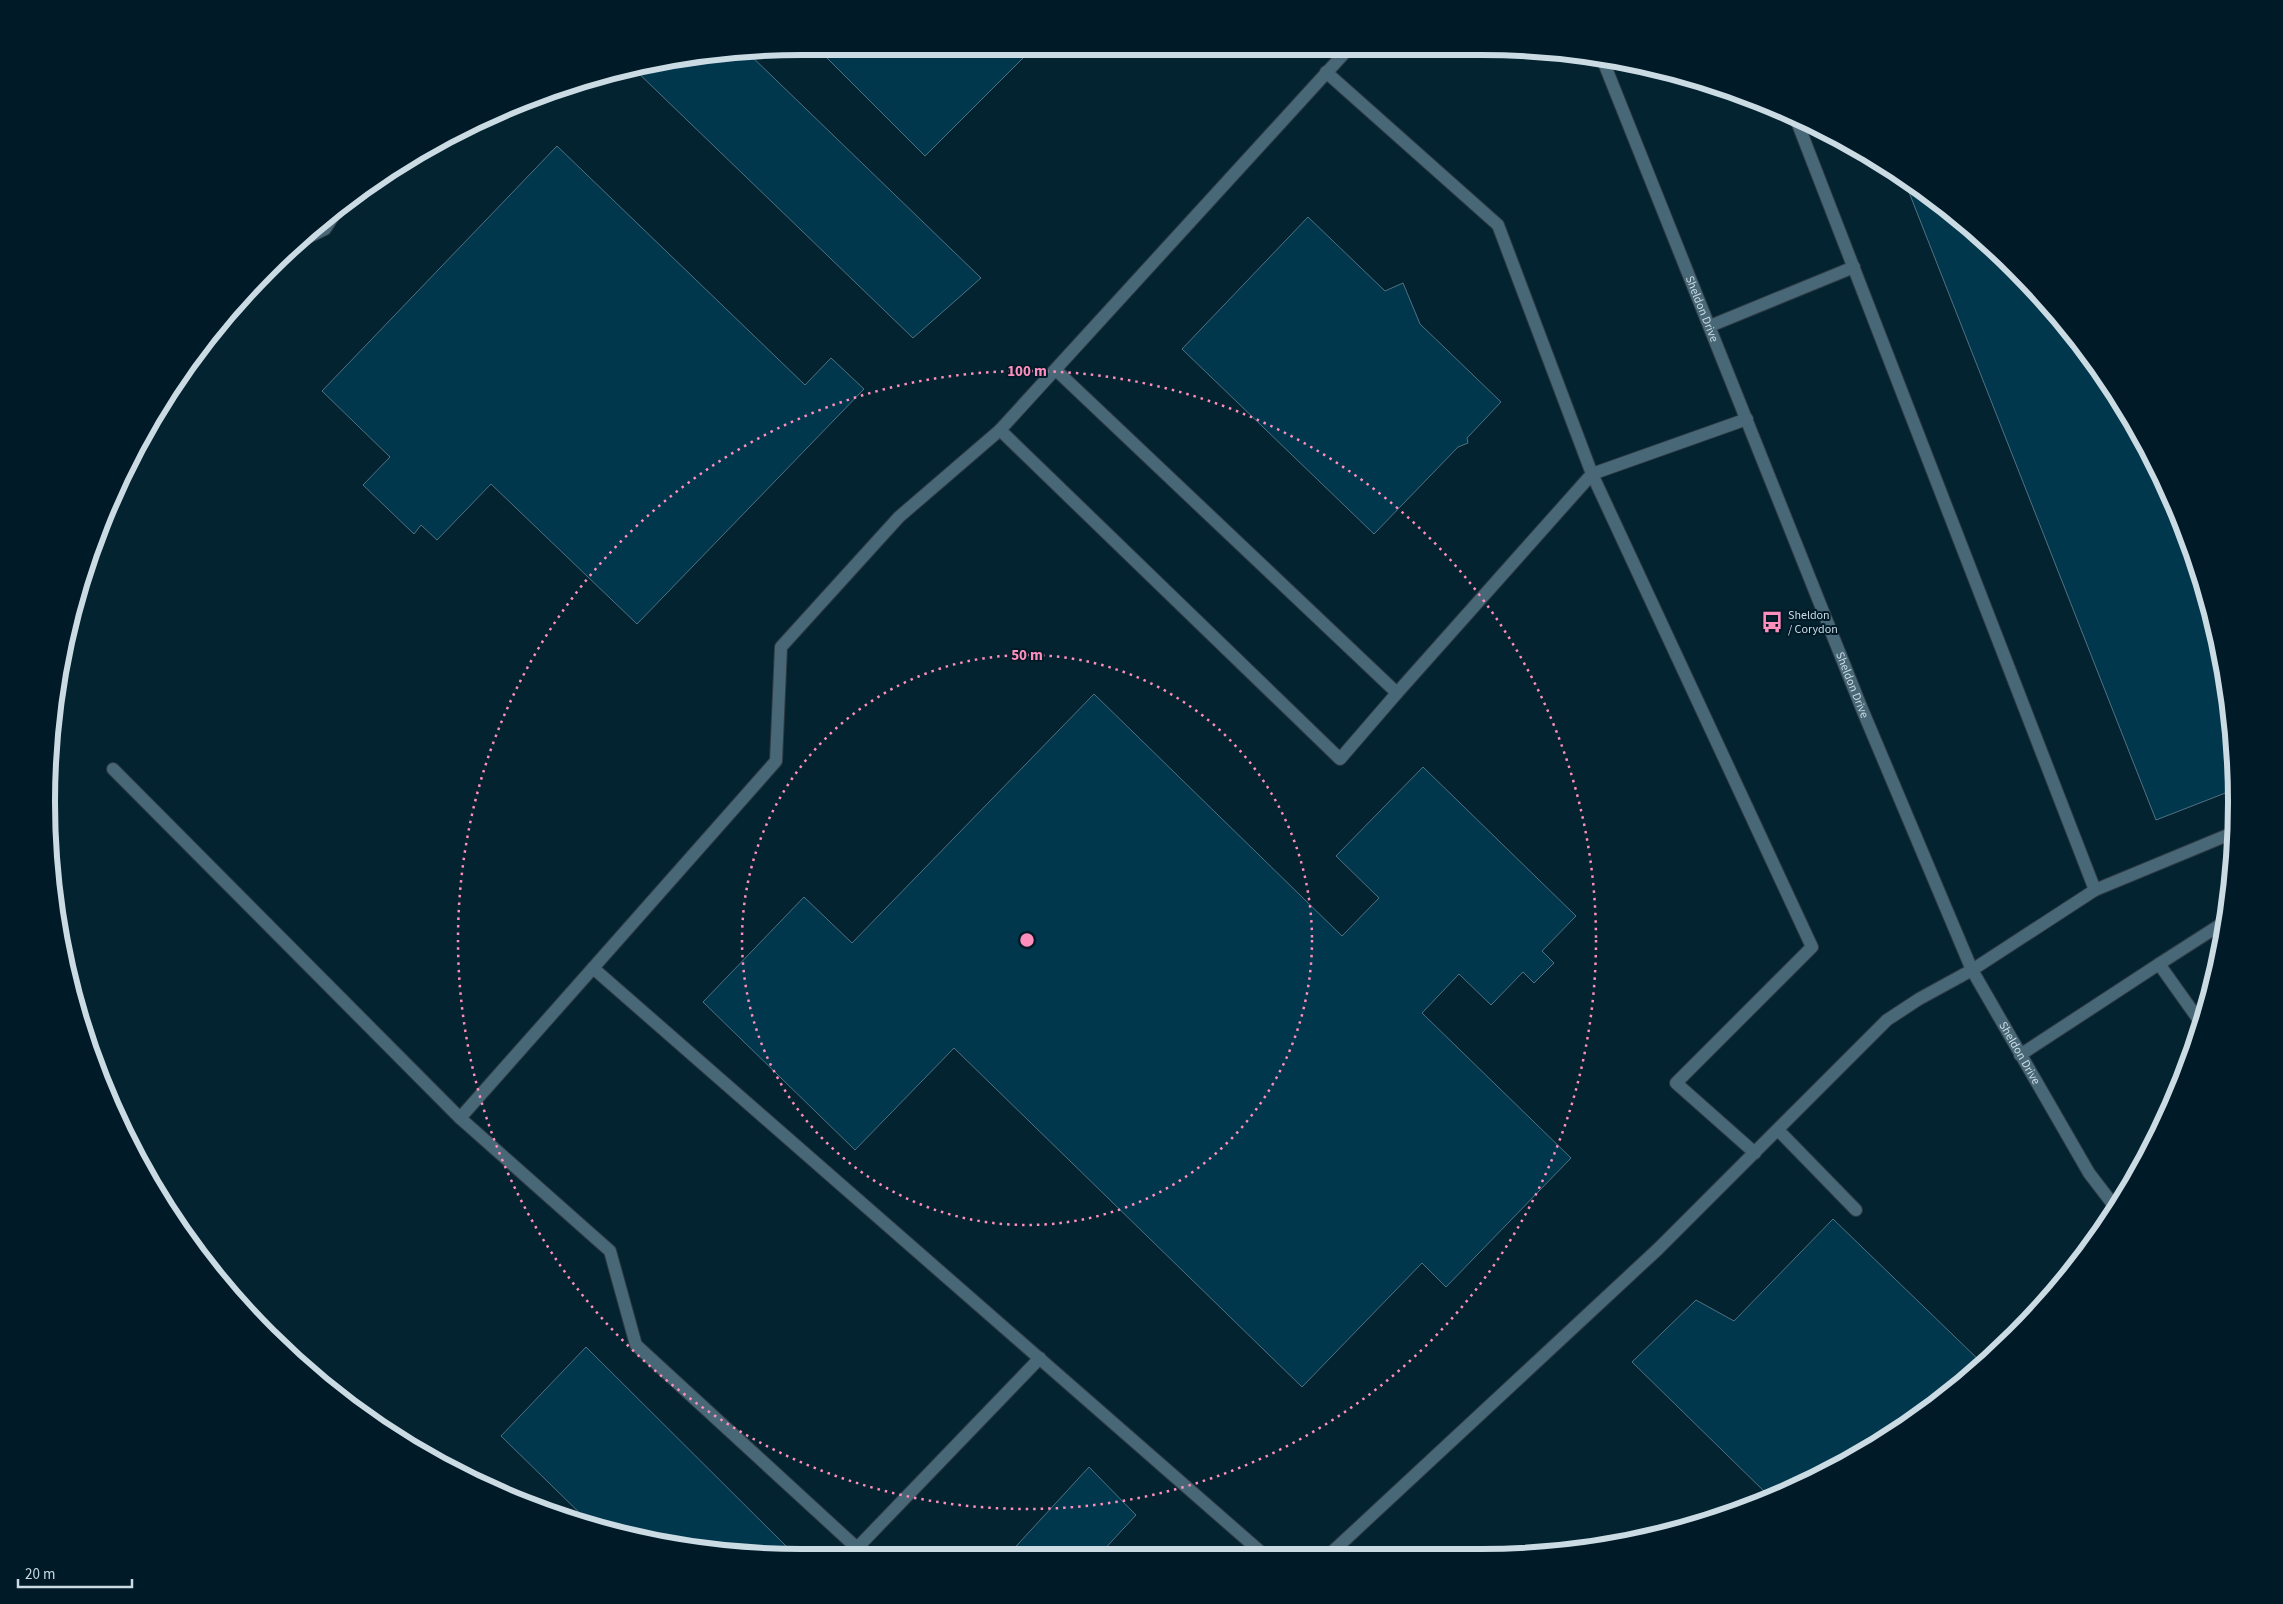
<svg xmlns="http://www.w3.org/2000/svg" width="2283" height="1604" font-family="'Source Sans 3',sans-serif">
<rect width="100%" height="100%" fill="#042331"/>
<g fill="#00374d" stroke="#527181">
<polygon points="1031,50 925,156 821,52"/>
<polygon points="747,52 981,278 913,338 632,67 703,53"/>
<polygon points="557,146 805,385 831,358 864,389 637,624 491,484 437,540 421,525 414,534 363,485 390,457 322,391"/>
<polygon points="1903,177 1941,203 2049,303 2135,424 2197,559 2230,703 2233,790 2156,820"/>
<polygon points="1308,217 1385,291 1403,283 1420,324 1501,402 1467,438 1468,443 1458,447 1374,534 1182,349"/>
<polygon points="1094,694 1342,936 1379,898 1336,856 1423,767 1576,916 1542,951 1554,963 1534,983 1523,972 1491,1005 1459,974 1422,1013 1571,1158 1446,1287 1422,1263 1302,1387 954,1048 855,1150 703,1002 804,897 852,943"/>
<polygon points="2217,964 2214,978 2208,970"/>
<polygon points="1833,1219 1984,1365 1901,1431 1815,1480 1770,1497 1632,1362 1696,1300 1734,1321"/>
<polygon points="586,1347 796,1556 753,1556 607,1532 594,1527 501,1436"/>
<polygon points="1089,1467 1136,1515 1100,1554 1008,1555"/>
</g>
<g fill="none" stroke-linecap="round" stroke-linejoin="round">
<g stroke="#2d3a43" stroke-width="14">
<g id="minor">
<path id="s1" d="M1602 58 1862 709 1972 970 2089 1173 2115 1207"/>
<polyline points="1326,72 1498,225 1592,474 1812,947 1676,1083 1755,1153"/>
<polyline points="292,245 325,229 340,206"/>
<polyline points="1710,326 1854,267"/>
<polyline points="1000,430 1340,759 1397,693 1056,370"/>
<polyline points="1397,693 1592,474 1747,419"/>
<polyline points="113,769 460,1118 593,968 1262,1553"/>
<polyline points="2095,890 2235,832"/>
<polyline points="2159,964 2223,923"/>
<polyline points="593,968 776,761 781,647 899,517 1000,430 1350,47"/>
<polyline points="2020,1055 2159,964 2201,1023"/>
<polyline points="460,1118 610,1251 636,1345 857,1548"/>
<polyline points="1778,1130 1856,1210"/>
<polyline points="1331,1553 1658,1249 1887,1020 1919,999 1972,970 2095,890 1796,119"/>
<polyline points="856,1556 857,1548 1040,1358"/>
</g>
</g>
<use href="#minor" stroke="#486777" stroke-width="12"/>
</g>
<g fill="none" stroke="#fe8ebc" stroke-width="2.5" stroke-dasharray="2.5 5">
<circle cx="1027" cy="940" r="285"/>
<circle cx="1027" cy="940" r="569"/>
</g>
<defs>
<g id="bus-bare" transform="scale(1.725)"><path d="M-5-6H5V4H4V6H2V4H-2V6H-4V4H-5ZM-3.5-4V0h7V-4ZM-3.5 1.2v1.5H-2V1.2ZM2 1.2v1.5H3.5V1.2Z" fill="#fe8ebc" stroke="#001a27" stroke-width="2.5" paint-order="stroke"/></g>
</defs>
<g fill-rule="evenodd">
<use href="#bus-bare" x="1772" y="622"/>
</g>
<g text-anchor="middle" stroke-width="4" stroke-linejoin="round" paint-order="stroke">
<g font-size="12" fill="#cbdbe4" stroke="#001a27">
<text dy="4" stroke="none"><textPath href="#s1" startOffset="270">Sheldon Drive</textPath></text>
<text dy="4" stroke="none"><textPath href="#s1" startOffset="675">Sheldon Drive</textPath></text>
<text dy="4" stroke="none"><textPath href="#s1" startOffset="1080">Sheldon Drive</textPath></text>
</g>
<g font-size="12" fill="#cbdbe4" stroke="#001a27" text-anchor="start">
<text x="1788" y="619">Sheldon<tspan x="1788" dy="14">/ Corydon</tspan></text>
</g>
</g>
<path d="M0 0H2283V1604H0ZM802 55H1481A747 747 0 0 1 2228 802V802A747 747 0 0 1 1481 1549H802A747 747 0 0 1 55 802V802A747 747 0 0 1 802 55Z" fill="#001a27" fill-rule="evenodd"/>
<path fill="none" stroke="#cbdbe4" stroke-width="6" d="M802 55H1481A747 747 0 0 1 2228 802V802A747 747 0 0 1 1481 1549H802A747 747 0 0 1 55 802V802A747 747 0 0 1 802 55Z"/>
<circle cx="1027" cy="940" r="8" fill="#fe8ebc" stroke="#001a27" stroke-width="2.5"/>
<g font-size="15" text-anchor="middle" font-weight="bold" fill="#fe8ebc" stroke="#001a27" stroke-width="4" stroke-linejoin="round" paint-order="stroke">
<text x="1027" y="376">100 m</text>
<text x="1027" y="660">50 m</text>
</g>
<path d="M18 1579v8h114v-8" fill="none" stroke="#cbdbe4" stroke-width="2.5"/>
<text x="25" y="1579" font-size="15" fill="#cbdbe4" stroke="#001a27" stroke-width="4" paint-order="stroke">20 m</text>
</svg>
